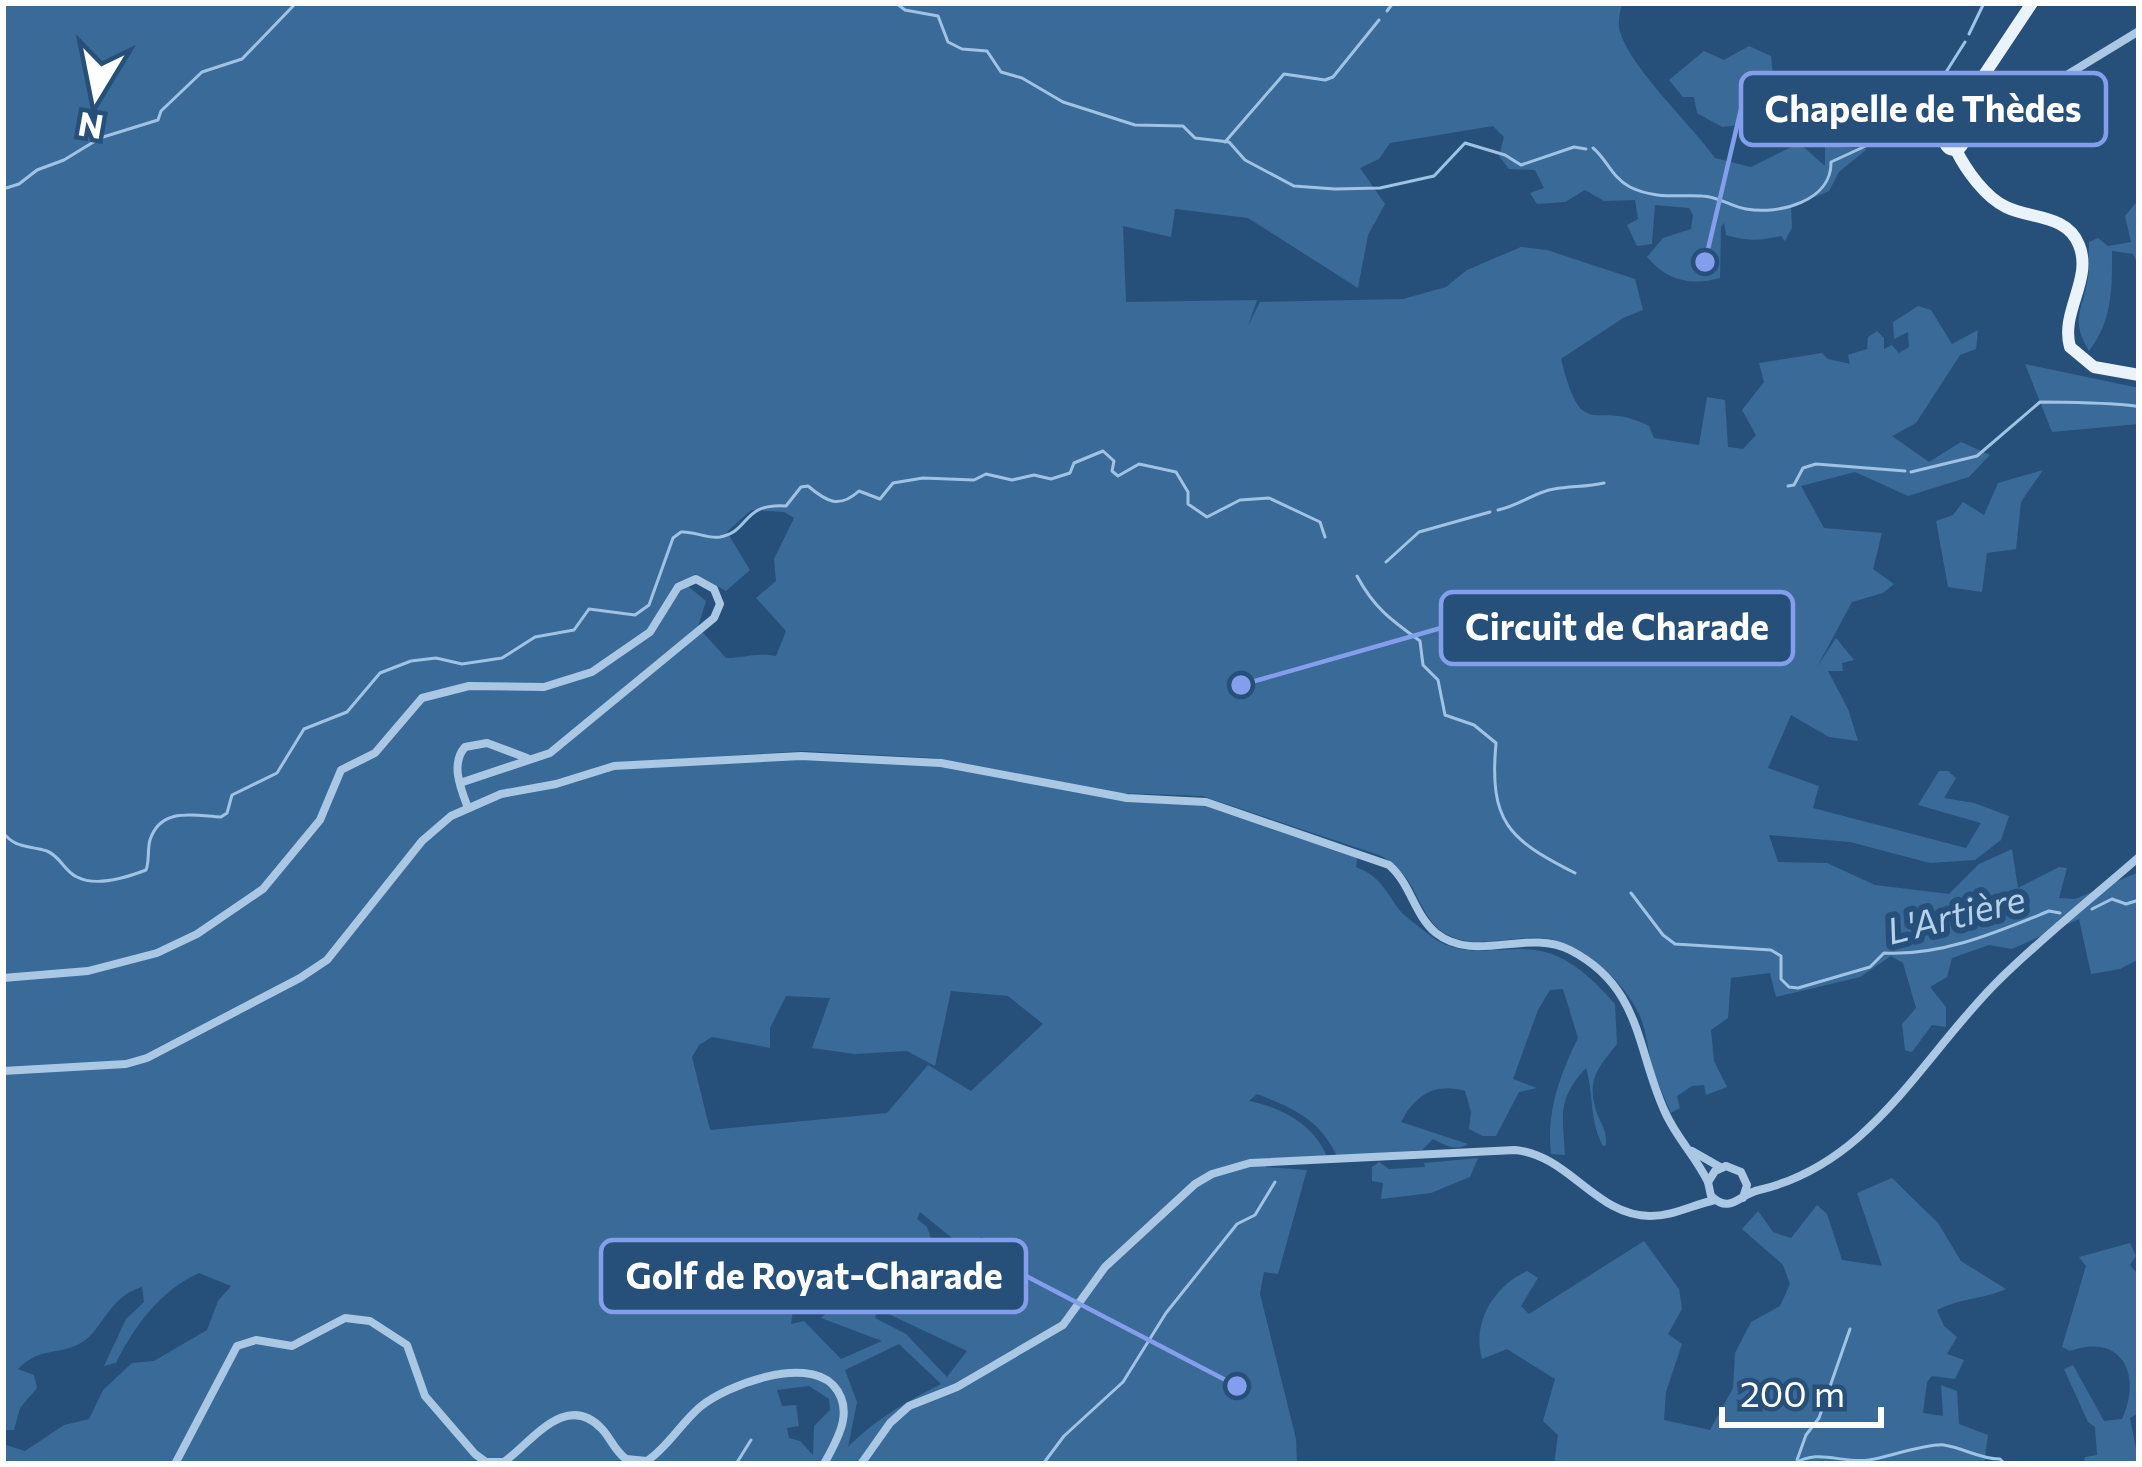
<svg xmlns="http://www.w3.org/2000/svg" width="2142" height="1467" font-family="Commissioner,sans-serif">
<rect width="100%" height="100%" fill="#26507a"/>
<g fill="#3a6a98" fill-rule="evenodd">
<path d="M3 3H1622C1620 13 1617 22 1620 32 1632 70 1690 123 1715 158L1751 167 1799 143 1825 166V146L1867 149 1839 172 1829 191 1791 207 1792 228 1785 241 1781 236C1759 241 1746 241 1726 235L1724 223 1721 227 1720 278C1691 286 1667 281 1647 257L1663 238 1691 229 1693 215 1689 208 1655 205 1652 244 1637 246 1627 225 1638 219 1635 200 1604 201 1585 190 1565 202 1537 204 1530 193 1544 188 1535 170 1509 169 1499 156 1504 137 1493 126 1390 143 1379 159 1360 168 1385 204 1368 235 1358 288 1248 218 1175 209 1171 237 1123 226 1126 302 1257 300 1248 326 1260 302 1403 299 1446 287 1467 270 1521 247 1547 250 1635 279 1643 310 1623 318 1561 359C1583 447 1594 397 1649 426L1654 438 1699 445 1707 397 1725 400 1728 447 1743 449 1756 435 1742 410 1764 382 1759 363 1822 353 1828 359 1850 364 1848 355 1867 349 1868 337 1877 331 1884 338V349L1892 345 1899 353 1909 347 1908 332 1894 339 1893 322 1918 306 1931 310 1952 344 1978 330 1976 349 1960 355 1916 423 1892 436 1929 462 1961 442 1990 455 1969 477 1908 496 1855 472 1801 486 1824 528 1882 533 1873 569 1894 584 1883 593 1852 602 1817 667 1836 638 1854 660 1842 663 1843 671H1828L1848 709 1858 741 1829 737 1791 715 1768 768 1819 786 1813 808 1966 848 1981 823 1918 805 1939 771H1948L1956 778 1944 798 1974 803 2009 816 2001 840 1975 860 1930 863 1850 842 1769 835 1778 862 1827 863 1875 885 1949 894 1979 864 2012 849 2018 888 2059 867 2067 868 2059 898 2075 899 2139 872V959L2120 969 2091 974 2079 919 2012 949 1989 945 1952 958 1947 977 1930 987 1946 1007V1027L1932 1025 1912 1052 1905 1050 1902 1024 1916 1008 1903 963 1891 956 1860 977 1776 997 1770 973 1731 978 1728 1018 1711 1030 1714 1061 1727 1087 1706 1095 1704 1085 1692 1086 1677 1096 1680 1108 1671 1113C1665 1099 1658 1084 1653 1070 1648 1052 1647 1033 1640 1016 1624 981 1580 940 1541 938 1511 936 1477 949 1450 936 1415 920 1422 876 1379 855L1202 796 1120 793 935 758 803 751 661 760 801 756 941 763 1127 798 1192 799 1358 852 1356 867C1382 877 1386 893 1401 912 1405 916 1433 938 1438 941 1466 956 1492 949 1521 949 1563 949 1589 975 1615 1004L1617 1044C1601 1064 1587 1078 1595 1107 1599 1122 1607 1128 1606 1145L1603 1146C1589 1120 1594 1095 1586 1068 1556 1100 1563 1117 1565 1155L1551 1154C1546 1113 1560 1074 1578 1038L1563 989 1550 990 1538 1010 1513 1079 1537 1088 1519 1092 1496 1136H1483L1469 1129 1471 1112 1465 1091C1435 1082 1415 1095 1401 1122L1468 1144C1455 1152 1445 1145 1433 1139L1422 1150 1337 1156C1319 1119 1295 1109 1257 1094L1249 1101C1281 1107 1315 1125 1327 1157L1265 1161 1266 1167 1307 1170 1278 1274 1264 1272 1260 1294 1296 1439 1297 1464H3V1444L25 1451 64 1425 89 1419 103 1390 132 1363 154 1361 207 1330 218 1301 231 1286 199 1273C161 1290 134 1326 116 1363L104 1366 126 1319 144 1302 142 1287C107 1297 103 1332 79 1344 55 1356 41 1346 18 1369L34 1375 37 1388 20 1408 14 1430H3ZM751 510 784 512 794 518 774 559 776 581 756 598 786 631 776 656C753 652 746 658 726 658L698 627 706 601 689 587 695 574 726 591 750 570 727 532ZM951 991 1008 996 1043 1024 971 1091 928 1065 887 1113 710 1130 692 1057 699 1045 712 1037 770 1048V1028L786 996 830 998 812 1048 855 1054 907 1051 935 1066ZM920 1212 967 1250 981 1237 1002 1247 996 1262H968L962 1267 934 1247 927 1227 917 1219ZM813 1295 830 1309 821 1318 882 1341 841 1359 804 1321 791 1324 794 1303ZM878 1309 967 1351 947 1377 906 1334 875 1318ZM899 1344 941 1384C906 1402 877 1418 848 1447L857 1402 845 1370ZM809 1386 829 1399 830 1410 814 1426 813 1455 800 1441 789 1438 787 1428 799 1426 796 1405 782 1406 777 1390Z"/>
<polygon points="1749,46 1771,56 1778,125 1771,132 1754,123 1722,127 1697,113 1694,97 1683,97 1669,80 1704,51 1724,60"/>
<path d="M2139 199V266L2133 254 2112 251C2112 288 2113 319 2089 351 2071 320 2081 314 2087 283 2090 270 2088 255 2089 242L2098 238 2108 246 2131 242 2125 216Z"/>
<polygon points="2025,364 2139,388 2139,424 2052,432"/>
<polygon points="2043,470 2021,502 2016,549 1987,553 1982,592 1948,587 1936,521 1953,515 1963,502 1984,515 1998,483"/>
<polygon points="1478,1158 1470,1177 1431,1193 1381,1199 1383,1183 1372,1181 1372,1167 1379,1162 1389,1169 1425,1167 1424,1163"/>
<path d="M1892 1178 1938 1223 1961 1261 2006 1289C1981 1300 1964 1297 1937 1310L1944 1326 1957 1337 1947 1354 1964 1360 1955 1379 1932 1376 1927 1382 1923 1413 1943 1416 1941 1385 1957 1391 1959 1424 1988 1435 1984 1464H1554L1558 1435 1543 1421 1555 1379 1507 1349 1482 1359C1472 1322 1493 1287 1527 1271L1538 1278 1521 1306 1529 1314 1644 1241 1679 1289 1682 1309 1668 1334 1682 1344 1666 1392 1664 1420 1710 1430 1733 1388 1735 1353 1751 1322 1780 1306 1790 1284 1783 1265 1742 1229 1758 1211 1773 1232 1791 1238 1817 1205 1827 1214 1842 1260 1882 1266 1857 1193Z"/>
<path d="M2130 1243 2136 1256 2130 1265 2139 1276V1413L2130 1418 2139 1464H2083L2085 1457 2097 1455 2095 1427 2088 1422 2064 1369 2073 1365 2104 1421 2122 1419C2142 1376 2123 1332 2070 1351L2062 1347 2086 1266 2079 1257Z"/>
</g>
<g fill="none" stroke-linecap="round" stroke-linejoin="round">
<g stroke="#9fc3e4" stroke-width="3">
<polyline points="896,3 905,10 938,16 948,42 962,49 987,51 1001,72 1022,78 1063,102 1135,125 1183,126 1195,138 1229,142 1245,160 1294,186 1335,189 1380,188 1434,176 1465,143 1505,155 1521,165 1574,147 1586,149"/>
<polyline points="1387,11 1393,3"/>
<polyline points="1969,34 1984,3"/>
<polyline points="1225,142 1284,74 1325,80 1333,77 1379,20"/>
<path d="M1593 148C1606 158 1612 178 1630 187 1654 199 1677 195 1702 196 1718 196 1731 207 1746 209 1779 215 1832 201 1831 162L1894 133 1919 115 1965 42"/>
<polyline points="3,189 19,184 37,170 64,160 100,138 158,120 161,111 202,72 242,59 296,3"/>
<path d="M1911 472 1977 456 2040 402C2056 402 2128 403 2139 407"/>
<polyline points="1788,486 1794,485 1803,468 1816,464 1905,471"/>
<path d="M1498 510C1518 506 1537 491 1554 489 1571 486 1587 487 1604 483"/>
<polyline points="1386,562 1419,532 1490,512"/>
<path d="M1357 576C1374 608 1391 620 1420 641L1423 665 1438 680 1445 715 1474 725 1496 743C1489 822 1508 839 1575 873"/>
<path d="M3 832C15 849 28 845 47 851 61 857 64 871 77 877 96 887 128 877 146 870 150 859 147 850 150 840 161 806 196 816 221 817L227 813 232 795 277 773 304 729 347 712 380 673 411 661 436 658 462 664 502 658 535 637 574 630 589 609 635 615 649 605 673 538 681 532C695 531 706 539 720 537 751 531 741 503 786 506L801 487 808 486C827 502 839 509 859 491L880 499 893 483 923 478 974 480 986 474 1012 480 1034 475 1051 479 1070 473 1074 463 1103 451 1114 461 1112 471 1118 476 1139 464 1176 472 1188 492V504L1207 517 1240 500 1269 498 1320 522 1325 537"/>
<path d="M1631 893 1663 935 1675 944 1771 950 1781 956V979L1789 987 1798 988 1870 967 1884 953C1942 956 1997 932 2049 911L2060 913"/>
<polyline points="2092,909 2112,899 2126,904 2139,900"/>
<polyline points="1797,1460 1806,1435 1819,1418 1850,1329"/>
<polyline points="736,1464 751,1440"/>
<polyline points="1043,1464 1064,1436 1123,1382 1166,1313 1237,1224 1255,1215 1275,1182"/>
<path d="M1794 1464C1818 1448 1842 1464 1869 1460 1888 1457 1928 1443 1944 1445 1964 1448 1979 1459 2000 1459L2005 1464"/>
</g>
<g stroke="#aac7e4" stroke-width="8">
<polyline points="1962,139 2139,31"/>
<path d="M468 808C461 789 450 764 465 747L487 743 527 758"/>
<polyline points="3,978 88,971 157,953 197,934 263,889 320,820 341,770 375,753 422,698 469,686 544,687 592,672 650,632 678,587 696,579 714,589 720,604 714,618 550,753 460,783"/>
<path d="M3 1071 126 1064 147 1058 300 978 327 960 422 841 451 816 501 794 556 784 614 766 801 756 941 763 1127 798 1206 802 1389 865C1411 884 1414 915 1436 933 1475 964 1527 928 1570 950 1642 987 1636 1049 1665 1112 1676 1137 1696 1157 1708 1182"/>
<polyline points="1692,1151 1720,1167"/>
<path d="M1743 1198 1747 1185 1741 1172 1726 1166 1715 1171 1708 1182 1711 1196C1731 1215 1739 1194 1759 1190 1870 1164 1919 1061 1995 984 2040 939 2091 899 2139 857"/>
<path d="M175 1464 237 1346 256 1340 292 1346 345 1318 370 1321 407 1345 425 1396 475 1454 486 1462H504C531 1443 566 1390 602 1429 611 1439 615 1451 626 1459L647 1461C668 1447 681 1423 700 1407 727 1385 804 1356 833 1385 856 1410 837 1440 824 1464"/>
<path d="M861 1464 890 1423 909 1406 957 1387 1063 1325 1105 1267 1195 1184 1212 1174 1250 1163 1515 1150C1569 1155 1596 1216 1650 1216 1673 1216 1692 1205 1715 1200"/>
</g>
<g stroke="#eaf2fc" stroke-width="12">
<circle cx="1954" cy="141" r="9"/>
<polyline points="1953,132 1954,120 2032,3"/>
<path d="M1956 150C1966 170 1985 197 2006 207 2030 219 2067 214 2079 245 2093 279 2060 312 2070 347L2094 367 2139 375"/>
</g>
</g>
<g text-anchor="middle" stroke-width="12" stroke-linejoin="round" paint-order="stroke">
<g font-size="36" font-style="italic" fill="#b5d1ec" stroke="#26507a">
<text transform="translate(1956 915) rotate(-14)" y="13">L'Artière</text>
</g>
</g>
<path fill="none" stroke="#839eea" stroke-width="4.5" d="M1705 262L1741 109M1241 685L1441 628M1237 1386L1026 1276"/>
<g fill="#839eea" stroke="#26507a" stroke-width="4.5">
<circle cx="1705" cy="262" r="12"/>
<circle cx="1241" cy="685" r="12"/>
<circle cx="1237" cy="1386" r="12"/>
</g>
<g fill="#26507a" stroke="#839eea" stroke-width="4.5">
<rect x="1741" y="73" width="365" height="72" rx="12"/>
<rect x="1441" y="592" width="352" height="72" rx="12"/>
<rect x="601" y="1240" width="425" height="72" rx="12"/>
</g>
<g font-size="36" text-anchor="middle" font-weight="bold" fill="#fff">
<text x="1923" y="122">Chapelle de Thèdes</text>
<text x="1617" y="640">Circuit de Charade</text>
<text x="814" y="1289">Golf de Royat-Charade</text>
</g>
<rect width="2142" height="1467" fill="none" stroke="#ffffff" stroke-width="12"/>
<g transform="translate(96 96) rotate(190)" stroke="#26507a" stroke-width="9" paint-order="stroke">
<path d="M0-9L21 45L0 30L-21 45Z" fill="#ffffff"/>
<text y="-18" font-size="33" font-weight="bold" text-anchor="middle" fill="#ffffff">N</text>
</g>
<path d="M1722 1407v18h159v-18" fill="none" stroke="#ffffff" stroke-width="6"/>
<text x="1740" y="1407" font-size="36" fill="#ffffff" stroke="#26507a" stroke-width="9" paint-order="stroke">200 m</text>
</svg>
